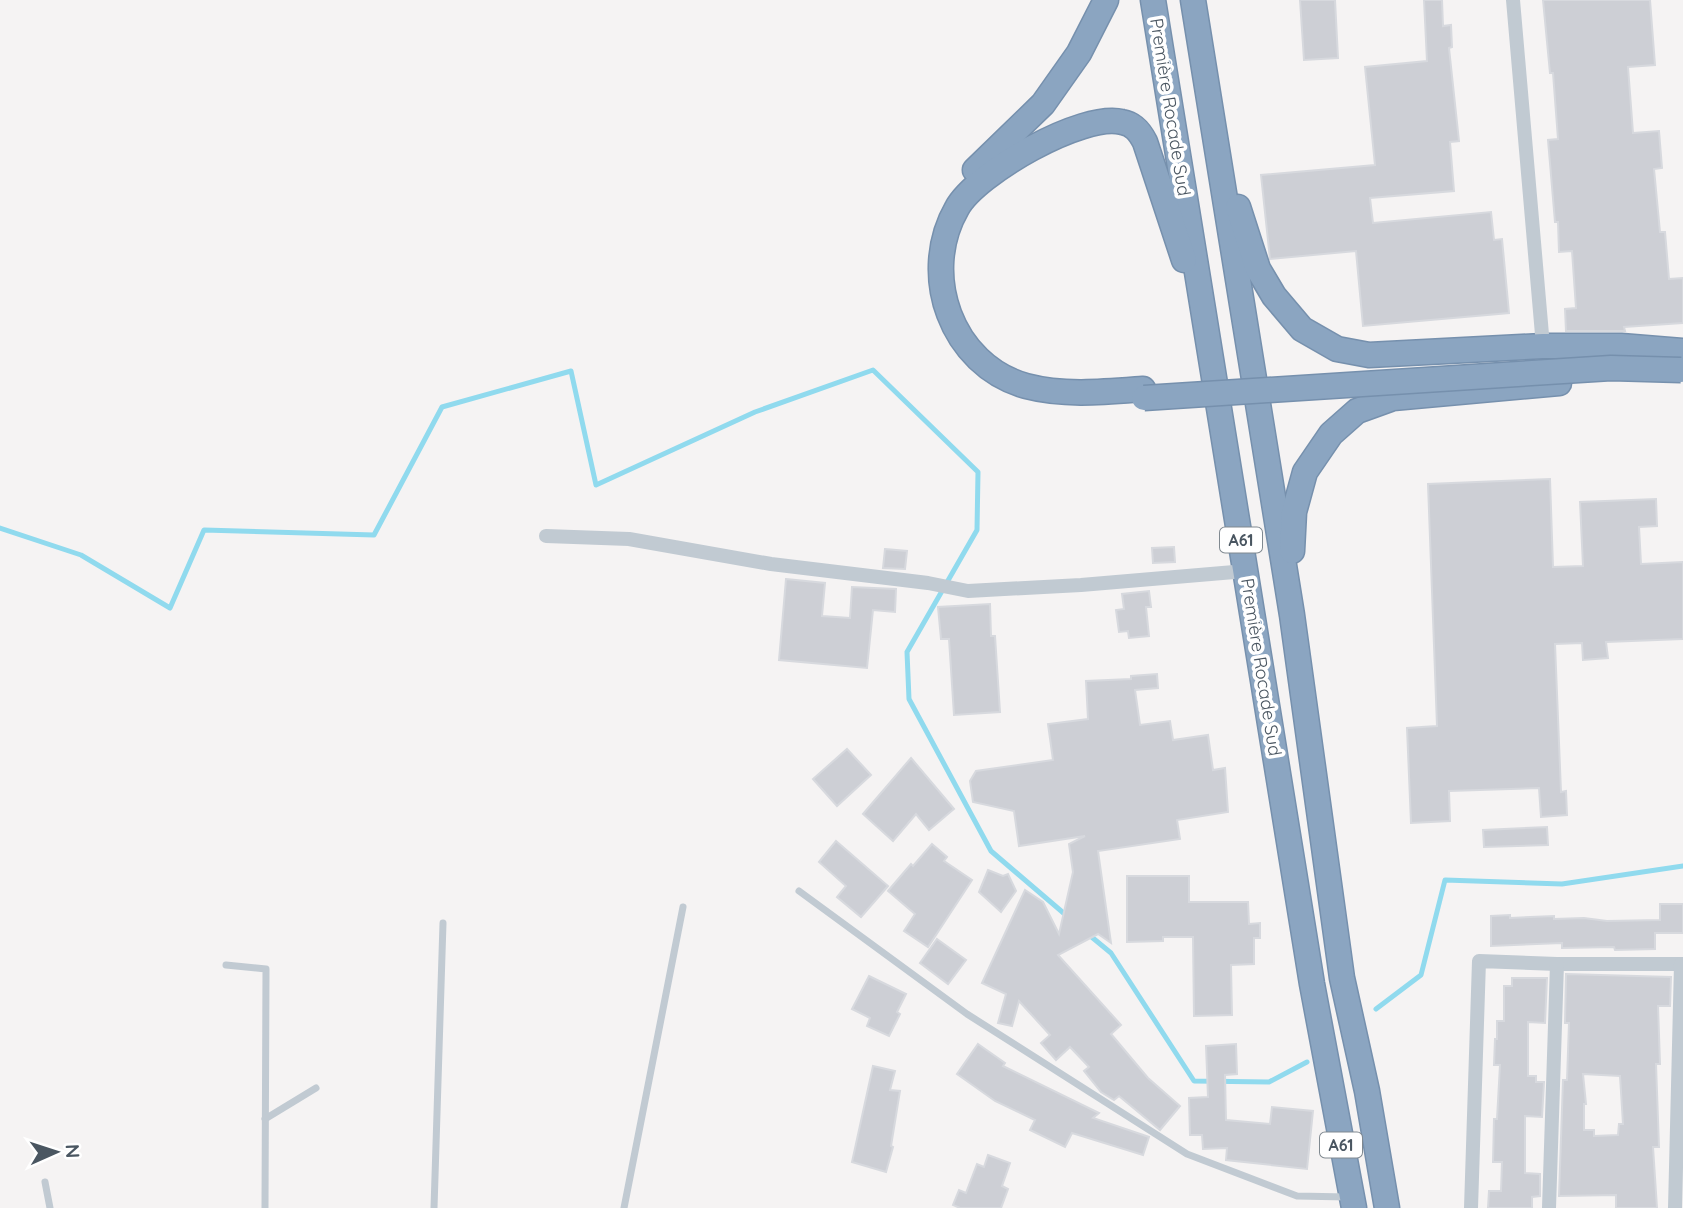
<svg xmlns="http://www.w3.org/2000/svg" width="1683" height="1208" font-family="Quicksand,sans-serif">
<rect width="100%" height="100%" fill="#f5f3f3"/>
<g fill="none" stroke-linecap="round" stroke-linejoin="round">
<g stroke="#90daee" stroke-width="5">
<polyline points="0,528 81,555 170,608 204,530 374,535 442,407 571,371 596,485 755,412 873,370 978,472 977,530 907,652 909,699 991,851 1067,916"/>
<polyline points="1088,934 1111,953 1194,1081 1269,1082 1307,1062"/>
<polyline points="1376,1009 1421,975 1445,880 1562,884 1683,866"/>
</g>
</g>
<g fill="#cdcfd5" stroke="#d7d9de" stroke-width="2" fill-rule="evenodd">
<polygon points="1300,0 1335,0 1338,58 1304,60"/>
<polygon points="1424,0 1442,0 1443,26 1451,25 1452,47 1449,48 1459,141 1450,142 1454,191 1370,198 1373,223 1491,212 1494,240 1502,239 1509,313 1363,326 1356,251 1270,259 1261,175 1375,165 1365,67 1427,61"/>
<polygon points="1543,0 1650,0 1655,65 1628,67 1633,133 1659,131 1662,168 1654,169 1660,232 1665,232 1669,279 1683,278 1683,323 1624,327 1625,331 1566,331 1565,309 1576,308 1572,251 1559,252 1558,222 1555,222 1548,140 1558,139 1553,73 1550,73"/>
<polygon points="1550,479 1553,567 1583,566 1580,502 1656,499 1657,526 1639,527 1641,564 1683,562 1683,639 1606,642 1608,658 1583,660 1582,643 1555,644 1561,792 1566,791 1567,815 1541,817 1539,788 1449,791 1450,821 1411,823 1407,728 1437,726 1428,484"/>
<polygon points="1174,547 1175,562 1153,563 1152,548"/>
<polygon points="885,549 907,551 905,569 883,568"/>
<polygon points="786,579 825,583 822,616 850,618 852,587 896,589 895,612 873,610 867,668 779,660"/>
<polygon points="1149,591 1151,607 1146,607 1149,636 1129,638 1128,631 1119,632 1116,610 1124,609 1122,594"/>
<polygon points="990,604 991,636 995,636 1000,712 954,715 949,639 941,639 938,607"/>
<polygon points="1157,674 1158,688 1135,690 1140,725 1170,721 1173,740 1208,735 1213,770 1225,768 1228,812 1177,820 1180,839 1098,851 1111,943 1098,934 1058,955 1121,1025 1111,1034 1148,1078 1180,1106 1160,1130 1119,1096 1114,1100 1101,1092 1084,1071 1089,1067 1070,1047 1056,1060 1041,1043 1050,1035 1019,1001 1012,1026 998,1023 1006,994 982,983 1025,890 1043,902 1059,934 1073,872 1069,844 1085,836 1019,846 1014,811 973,802 970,781 976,771 1053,760 1048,724 1088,719 1086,681 1131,679 1131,676"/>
<polygon points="847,749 871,775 837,806 813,779"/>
<polygon points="911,758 954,809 929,830 916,814 893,841 863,814"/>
<polygon points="1547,827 1548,845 1484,847 1483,830"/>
<polygon points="836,841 888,886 861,917 837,897 846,886 819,862"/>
<polygon points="932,844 947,857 944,861 972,880 928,947 904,931 915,914 888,891 911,864 913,866"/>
<polygon points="988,870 1003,876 1008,874 1016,891 1001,912 979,892"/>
<polygon points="1127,876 1189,876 1189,902 1248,902 1249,924 1260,923 1260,938 1254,938 1254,964 1231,965 1232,1015 1194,1016 1193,937 1163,937 1163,941 1127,942"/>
<polygon points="1660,904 1683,904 1683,933 1655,933 1655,949 1615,950 1614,947 1562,948 1562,943 1491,946 1491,916 1510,915 1510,918 1554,916 1554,919 1584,918 1607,921 1660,920"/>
<polygon points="937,939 966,960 948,984 920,963"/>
<path d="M1566 974 1671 977 1670 1006H1658L1660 1064H1656L1659 1147H1653L1657 1208H1616V1195L1559 1196 1563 1080H1567L1569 1023H1565ZM1583 1074 1620 1076 1623 1124H1619L1618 1135 1594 1136V1130H1584V1104H1586Z"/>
<polygon points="869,976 906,994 897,1012 900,1014 889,1036 867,1026 870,1018 852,1009"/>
<polygon points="1512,978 1547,978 1545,1023 1528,1022 1528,1076 1536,1076 1536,1082 1544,1082 1542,1117 1525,1116 1525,1173 1540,1174 1540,1196 1532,1197 1532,1208 1488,1208 1489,1191 1501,1191 1502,1162 1493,1162 1494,1119 1497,1119 1500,1065 1494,1065 1495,1039 1497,1039 1497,1021 1504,1021 1504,986 1512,986"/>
<polygon points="978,1044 1005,1063 1003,1066 1099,1113 1093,1118 1149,1137 1143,1155 1072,1133 1065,1147 1030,1130 1035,1120 995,1101 957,1074"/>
<polygon points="1236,1044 1237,1074 1225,1075 1226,1120 1270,1124 1272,1107 1313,1111 1307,1169 1226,1160 1227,1148 1203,1149 1202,1135 1190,1135 1189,1098 1208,1097 1206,1046"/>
<polygon points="873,1066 895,1071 890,1090 900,1091 891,1146 893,1147 886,1172 852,1162"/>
<polygon points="988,1155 1010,1163 1002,1186 1008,1189 1001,1208 960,1208 953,1205 959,1190 966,1193 977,1164 984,1167"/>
</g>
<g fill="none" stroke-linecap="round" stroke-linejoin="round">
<g stroke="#7690ad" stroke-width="27">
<g id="highway">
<polyline points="1153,0 1312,984 1354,1208"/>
<polyline points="1193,0 1292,615 1342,978 1367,1091 1387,1208"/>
<polyline points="975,170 1043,104 1079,53 1106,0"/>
<polyline points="1238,207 1258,269 1274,296 1302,329 1337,349 1369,355 1543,346 1621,346 1683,351"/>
<path d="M1143 389C1104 392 1064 396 1026 386 951 365 919 274 957 208 976 173 1083 112 1122 122 1134 124 1140 132 1145 142L1184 260"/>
<polyline points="1292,551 1294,512 1305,472 1331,434 1357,411 1393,398 1559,383"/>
</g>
</g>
<g stroke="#c1cad2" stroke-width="7">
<polyline points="799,891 967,1014 1187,1154 1297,1196 1347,1197"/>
<polyline points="226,965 266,969 265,1208"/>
<polyline points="265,1119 316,1088"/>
<polyline points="45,1182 50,1208"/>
<polyline points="434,1208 443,923"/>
<polyline points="624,1208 683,907"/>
</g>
<g stroke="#c1cad2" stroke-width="14">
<polyline points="1513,0 1543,346"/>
<polyline points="546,536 629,539 771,564 928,583 968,591 1081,585 1246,571"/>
<polyline points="1471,1208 1479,961 1557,964 1683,964"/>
<polyline points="1549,1208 1557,964"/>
<polyline points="1675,1208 1681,964"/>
</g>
<use href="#highway" stroke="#8ba5c1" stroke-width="24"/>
<g stroke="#7690ad" stroke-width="27" stroke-linecap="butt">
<polyline id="highway-bridge" points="1144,398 1611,368 1681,370"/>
</g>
<use href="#highway-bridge" stroke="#8ba5c1" stroke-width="24"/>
</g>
<g text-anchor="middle" stroke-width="7" stroke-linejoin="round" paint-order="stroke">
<g fill="#fff" stroke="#808990" stroke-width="2">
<rect x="1220" y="527.5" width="42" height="25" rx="5"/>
<rect x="1320" y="1132.5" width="42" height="25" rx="5"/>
</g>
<g font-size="16" font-weight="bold" fill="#4a5661">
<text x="1241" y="546">A61</text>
<text x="1341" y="1151">A61</text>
</g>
<g font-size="18" fill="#4a5661" stroke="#fff">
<text transform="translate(1170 107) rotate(81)" y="6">Première Rocade Sud</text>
<text transform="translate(1261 667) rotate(81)" y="6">Première Rocade Sud</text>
</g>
</g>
<g transform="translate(56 1152) rotate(87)" stroke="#ffffff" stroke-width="5" paint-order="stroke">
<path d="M0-5L12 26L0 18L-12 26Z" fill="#4a5661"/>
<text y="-10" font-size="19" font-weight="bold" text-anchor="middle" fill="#4a5661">N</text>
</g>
</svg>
